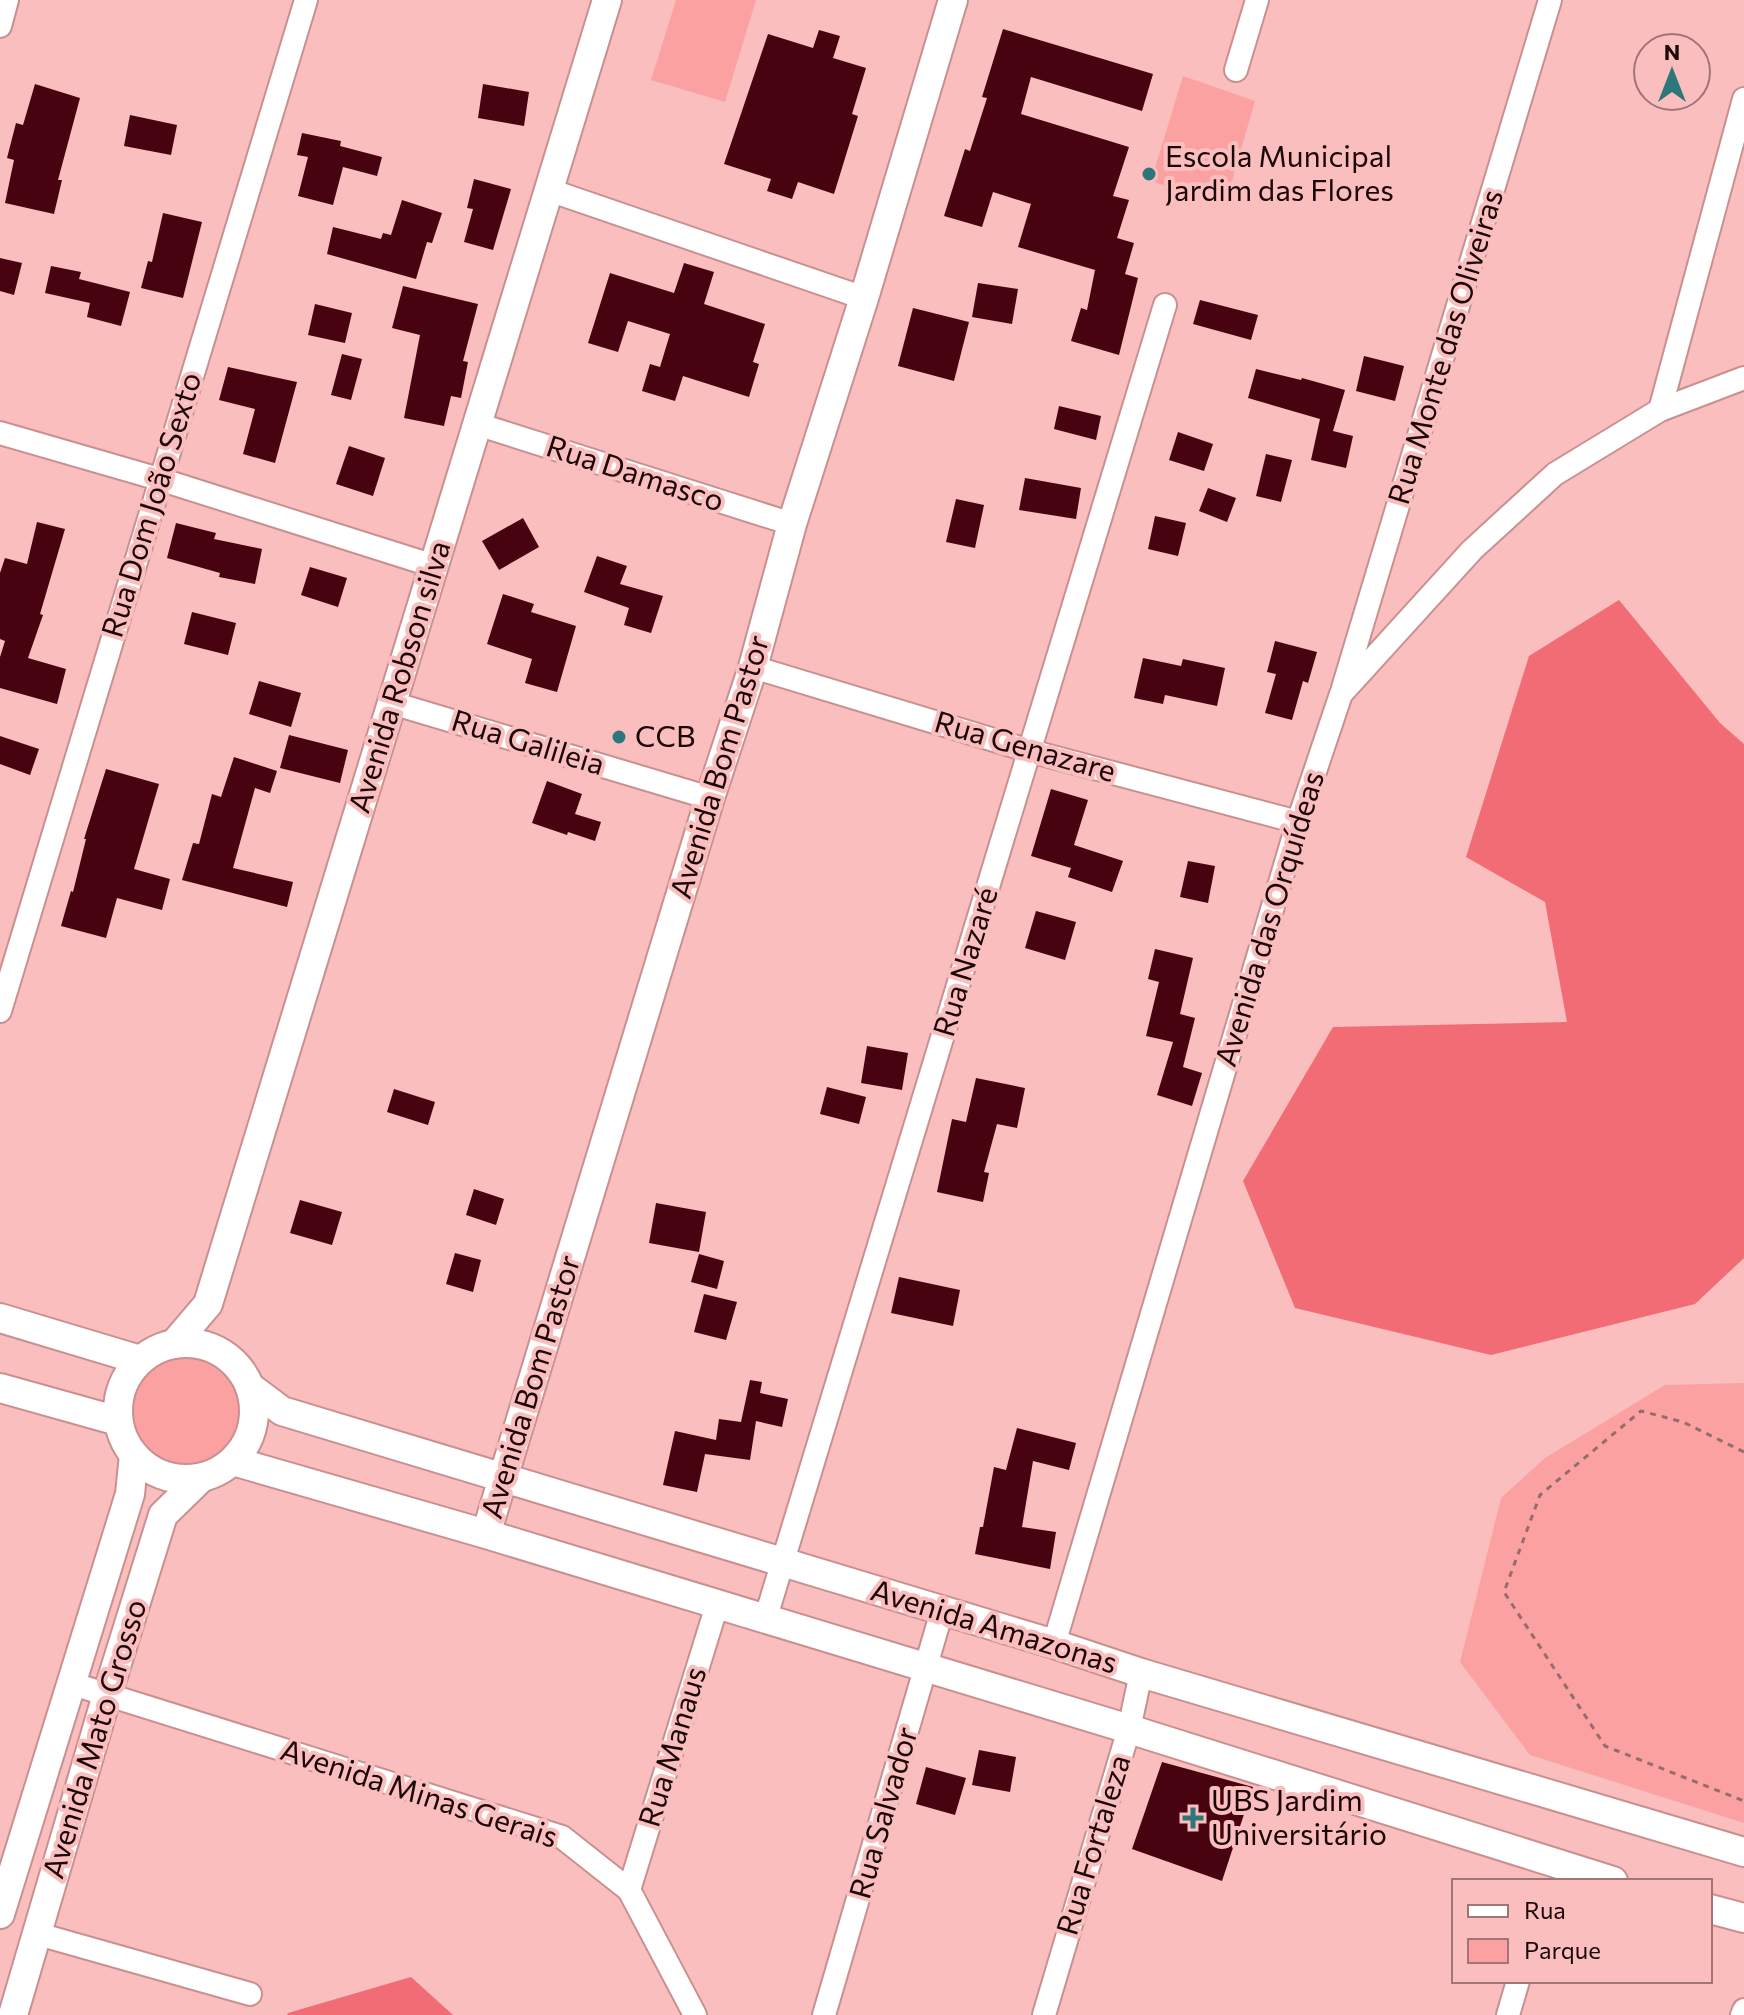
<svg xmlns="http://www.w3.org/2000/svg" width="1744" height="2015" font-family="Commissioner,sans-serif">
<rect width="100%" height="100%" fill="#fabebe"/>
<g fill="#fba1a2">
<polygon points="676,0 756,0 725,102 651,80"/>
<polygon points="1183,76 1255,101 1225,205 1151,181"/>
<circle cx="184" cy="1409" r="59"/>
<polygon points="1744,1383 1744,1823 1530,1755 1460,1662 1501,1498 1545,1458 1665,1385"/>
</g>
<g fill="#f16c75">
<polygon points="1619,600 1720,723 1744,744 1744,1258 1695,1304 1491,1355 1295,1308 1243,1181 1333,1027 1567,1022 1545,902 1466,857 1529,656"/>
<polygon points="411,1977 453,2015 287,2015 288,2013"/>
</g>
<g fill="#480310">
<polygon points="1003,29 1153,74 1142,111 1031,77 1021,114 1129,147 1113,196 1129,200 1117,238 1134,243 1125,274 1138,278 1119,355 1071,341 1081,308 1087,310 1095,270 1018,247 1031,204 993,192 982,227 944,216 965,149 970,151 987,98 982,97"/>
<polygon points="819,30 840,36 833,58 866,68 852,114 858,116 834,194 798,182 792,199 767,191 771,179 724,164 768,34 813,48"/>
<polygon points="35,84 80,98 58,180 62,180 54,214 5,203 14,160 7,158 16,123 23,125"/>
<polygon points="483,84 529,92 524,126 478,118"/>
<polygon points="130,115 177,125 171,155 124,146"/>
<polygon points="302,133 341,141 340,146 382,157 377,176 343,167 333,205 298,196 308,157 297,155"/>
<polygon points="474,179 511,189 493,250 464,242 473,209 467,208"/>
<polygon points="402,200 442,213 432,243 427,242 416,279 327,254 333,227 381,239 383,233 391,235"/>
<polygon points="163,213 202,222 183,298 141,288 148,261 152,262"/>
<polygon points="0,258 22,263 14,295 0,291"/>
<polygon points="684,263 714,272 704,304 765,324 753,362 759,364 749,397 683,376 675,401 642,391 650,364 660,367 670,334 628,321 618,352 588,343 610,273 674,293"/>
<polygon points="51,266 81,272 79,279 130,292 121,326 87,317 90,303 45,293"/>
<polygon points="978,283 1018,289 1012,324 972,317"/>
<polygon points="403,286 478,304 463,361 468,362 461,398 451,396 444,426 404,418 420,335 392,328"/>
<polygon points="1200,300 1258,315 1251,340 1193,324"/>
<polygon points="315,304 352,313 345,343 308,335"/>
<polygon points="913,308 969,322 954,381 898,366"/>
<polygon points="342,354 362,359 351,400 331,395"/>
<polygon points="1364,356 1404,366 1395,401 1356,391"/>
<polygon points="228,367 297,382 275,463 243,454 255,409 219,400"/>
<polygon points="1256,369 1301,380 1302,378 1345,390 1333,431 1353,436 1346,468 1311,460 1320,419 1248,398"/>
<polygon points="1059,406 1101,416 1096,440 1054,429"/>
<polygon points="1178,432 1213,444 1204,471 1169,460"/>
<polygon points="349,446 385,458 373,496 336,484"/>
<polygon points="1266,454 1292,460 1281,502 1256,496"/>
<polygon points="1025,478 1081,488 1076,519 1019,510"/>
<polygon points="1208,488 1236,498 1227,522 1199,511"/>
<polygon points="956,499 984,505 975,548 946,542"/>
<polygon points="1155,516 1186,523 1178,556 1148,549"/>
<polygon points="523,518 539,547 499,570 482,541"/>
<polygon points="37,522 65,529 40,614 43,615 28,658 66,669 57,704 0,688 0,657 5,641 0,639 0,573 5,558 27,564"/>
<polygon points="176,523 216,533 214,539 262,549 255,584 219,577 220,573 167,558"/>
<polygon points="597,556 627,566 620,584 663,596 651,633 624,625 629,608 584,592"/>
<polygon points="310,567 347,578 338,607 301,595"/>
<polygon points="503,594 534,604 531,612 576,626 557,692 525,683 532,659 487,644"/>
<polygon points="192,612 236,623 228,655 184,644"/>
<polygon points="1275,641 1317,652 1308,683 1303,681 1292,720 1265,713 1276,674 1267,672"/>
<polygon points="1143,658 1181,666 1183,659 1225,668 1217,706 1165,695 1163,704 1134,698"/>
<polygon points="259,681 301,693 291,727 249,714"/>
<polygon points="289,735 348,750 340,783 280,768"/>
<polygon points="0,736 39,749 30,775 0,764"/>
<polygon points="234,757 277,771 270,793 255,788 233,868 293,882 287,907 182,880 193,843 199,844 212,794 221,797"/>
<polygon points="106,769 159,784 134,869 170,879 162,910 117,898 106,938 61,926 71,891 73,892 86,839 84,839"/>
<polygon points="547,781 582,794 575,814 601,822 595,841 568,832 567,835 532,823"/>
<polygon points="1051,789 1088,800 1074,845 1123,861 1112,892 1068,877 1071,868 1031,856"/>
<polygon points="1188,861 1215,866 1208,903 1180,897"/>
<polygon points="1036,911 1076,922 1065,960 1025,948"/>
<polygon points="1155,949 1193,958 1180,1014 1195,1018 1183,1067 1202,1073 1192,1106 1157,1095 1173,1042 1146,1036 1159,982 1148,979"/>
<polygon points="867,1046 908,1053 902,1090 861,1083"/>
<polygon points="976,1078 1025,1088 1017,1128 997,1124 984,1172 989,1173 983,1202 937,1192 952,1119 966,1122"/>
<polygon points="827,1087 866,1097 859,1124 820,1114"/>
<polygon points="394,1089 435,1102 428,1125 387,1112"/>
<polygon points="474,1189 504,1199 496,1225 466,1215"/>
<polygon points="300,1200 342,1212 332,1245 290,1233"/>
<polygon points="656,1203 706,1212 699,1252 649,1243"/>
<polygon points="455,1253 481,1260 473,1292 446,1284"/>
<polygon points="699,1254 724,1261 717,1289 691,1282"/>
<polygon points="899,1277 960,1290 953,1326 891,1313"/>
<polygon points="704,1294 737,1302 726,1340 694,1332"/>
<polygon points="750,1380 762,1382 760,1393 788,1399 782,1427 756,1421 750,1460 705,1454 697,1492 663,1485 675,1431 716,1440 719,1419 741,1422"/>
<polygon points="1017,1428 1076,1443 1069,1470 1033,1461 1022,1527 1056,1532 1050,1569 975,1554 980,1527 983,1527 994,1467 1006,1470"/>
<polygon points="979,1750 1016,1757 1010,1792 972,1785"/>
<polygon points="1162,1762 1253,1787 1222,1881 1132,1849"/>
<polygon points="926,1767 966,1778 955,1815 916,1804"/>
</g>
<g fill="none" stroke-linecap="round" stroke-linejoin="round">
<g stroke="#c99090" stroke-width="26">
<g id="minor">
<polyline points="0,26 7,0"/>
<polyline points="1236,70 1257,0"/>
<polyline points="549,190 864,298"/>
<polyline points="1660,410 1744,99"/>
<polyline points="477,424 792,524"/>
<polyline points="0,433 159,479 434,566"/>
<polyline points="753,667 1030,751 1298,822"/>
<polyline points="1343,688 1550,0"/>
<polyline points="392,703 710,798"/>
<polyline points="0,1011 306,0"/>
<polyline points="765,1620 1165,305"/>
<polyline points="1054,1644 1298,822 1341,694 1472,550 1555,474 1660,410 1744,378"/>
<polyline points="70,1683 562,1837 629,1890 695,2015"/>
<polyline points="629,1890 717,1605"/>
<polyline points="38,1934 250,1994"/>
<polyline points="824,2015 942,1611"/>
<polyline points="1044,2015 1129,1729 1141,1673"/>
<polyline points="1508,2015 1518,1981"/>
<polyline points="1742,2015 1744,2010"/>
</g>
</g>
<g stroke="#c99090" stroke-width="32">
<g id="tertiary">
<polyline points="0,1318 140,1360"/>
<circle cx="186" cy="1411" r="68"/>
<polyline points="174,1344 208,1304 607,0"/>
<polyline points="250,1387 282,1411 1054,1644 1141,1673 1744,1852"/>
<polyline points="0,1388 118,1421"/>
<polyline points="233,1461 486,1534 1129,1729 1613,1881"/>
<polyline points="486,1534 710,798 753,667 792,524 864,298 953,0"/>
<polyline points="1710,1909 1744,1918"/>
<polyline points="0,1914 130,1494 134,1455"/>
<polyline points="13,2015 107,1695 163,1515 201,1478"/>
</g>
</g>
<polyline stroke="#966c6c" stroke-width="3" stroke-dasharray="6 6" stroke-linecap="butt" points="1744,1452 1683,1422 1641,1411 1540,1495 1504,1592 1605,1746 1744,1801"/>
<use href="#minor" stroke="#fff" stroke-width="22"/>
<use href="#tertiary" stroke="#fff" stroke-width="28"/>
</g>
<g fill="#2d777a" stroke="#fabebe" stroke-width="3">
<circle cx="1149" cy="174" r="8"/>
<circle cx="619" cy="737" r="8"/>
<path d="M1189 1806h8v8h8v8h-8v8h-8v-8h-8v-8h8z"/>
</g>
<g text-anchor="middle" stroke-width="8" stroke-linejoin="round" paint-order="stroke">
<g font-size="30" fill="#1b0708" stroke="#fabebe" text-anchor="start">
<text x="1165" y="167">Escola Municipal<tspan x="1165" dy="34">Jardim das Flores</tspan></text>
<text x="635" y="747">CCB</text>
<text x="1211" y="1811">UBS Jardim<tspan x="1211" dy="34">Universitário</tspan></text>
</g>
<g font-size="30" fill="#1b0708" stroke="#fabebe">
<text transform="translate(1446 347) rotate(-73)" y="10">Rua Monte das Oliveiras</text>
<text transform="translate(635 474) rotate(18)" y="10">Rua Damasco</text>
<text transform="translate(152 505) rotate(-73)" y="10">Rua Dom João Sexto</text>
<text transform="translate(400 677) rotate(-73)" y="10">Avenida Robson silva</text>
<text transform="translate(528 743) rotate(17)" y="10">Rua Galileia</text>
<text transform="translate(1025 747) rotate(16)" y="10">Rua Genazare</text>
<text transform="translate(720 767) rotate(-73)" y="10">Avenida Bom Pastor</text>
<text transform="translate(1270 919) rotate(-73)" y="10">Avenida das Orquídeas</text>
<text transform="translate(966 962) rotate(-73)" y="10">Rua Nazaré</text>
<text transform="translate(531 1387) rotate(-73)" y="10">Avenida Bom Pastor</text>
<text transform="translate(994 1627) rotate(17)" y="10">Avenida Amazonas</text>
<text transform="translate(95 1739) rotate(-73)" y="10">Avenida Mato Grosso</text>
<text transform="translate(673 1747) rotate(-73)" y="10">Rua Manaus</text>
<text transform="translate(419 1794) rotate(18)" y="10">Avenida Minas Gerais</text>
<text transform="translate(884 1813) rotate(-74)" y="10">Rua Salvador</text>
<text transform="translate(1094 1845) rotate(-73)" y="10">Rua Fortaleza</text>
</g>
</g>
<rect x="1452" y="1879" width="260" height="104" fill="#fabebe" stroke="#a17575" stroke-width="2"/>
<rect x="1468" y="1905" width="40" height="12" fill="#ffffff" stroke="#a17575" stroke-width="2"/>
<text x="1524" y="1919" font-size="24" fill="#1b0708">Rua</text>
<rect x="1468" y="1939" width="40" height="24" fill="#fba1a2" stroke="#a17575" stroke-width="2"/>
<text x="1524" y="1959" font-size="24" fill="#1b0708">Parque</text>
<g transform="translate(1672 72)"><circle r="38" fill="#fabebe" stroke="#a17575" stroke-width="2"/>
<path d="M0-6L14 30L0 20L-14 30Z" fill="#2d777a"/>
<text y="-12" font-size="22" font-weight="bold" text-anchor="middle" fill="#1b0708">N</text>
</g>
</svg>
